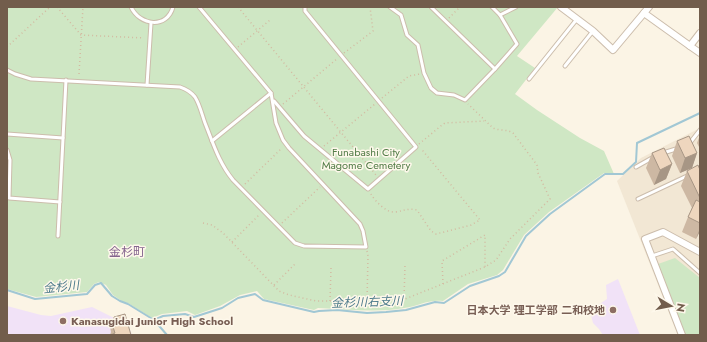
<svg xmlns="http://www.w3.org/2000/svg" width="707" height="342" font-family="Jost,'Noto Sans JP',sans-serif">
<rect width="100%" height="100%" fill="#fbf4e5"/>
<polygon fill="#f2e7d4" points="700,128 700,335 678,335 617,181 641,158"/>
<g fill="#f1e2f7">
<polygon points="618,279 640,335 603,335 599,329 593,323 591,315 598,305 607,299 606,285"/>
<polygon points="7,306 41,315 51,316 92,307 128,325 132,335 7,335"/>
</g>
<g fill="#cfe7c4">
<path d="M7 7H558L517 56 535 68 515 94 537 110 580 138 604 151 614 174 604 173 549 212 524 235 503 270 497 275 468 284 443 301C428 299 419 306 404 308 376 313 347 309 318 308L314 310 264 299 257 291 240 295 220 306 195 315 187 311 162 314 152 318 128 303 123 302 113 295 106 285 99 282 94 284 87 292 36 297 7 289Z"/>
<polygon points="675,258 700,278 700,335 685,335 658,264"/>
</g>
<g fill="none" stroke-linecap="round" stroke-linejoin="round">
<g stroke="#a1c7d4" stroke-width="2">
<polyline points="7,290 35,299 87,294 95,285 101,283 112,296 120,301 128,304 154,320 167,335"/>
<polyline points="154,320 163,316 185,314 194,317 222,308 238,298 255,294 263,300 314,312 319,311 337,310 367,313 386,312 406,310 435,302 444,303 470,286 499,276 505,272 526,236 550,214 605,174 623,174 636,162 637,143 700,113"/>
</g>
<g stroke="#ccbdac" stroke-width="5">
<g id="lane">
<path d="M131 7C140 26 167 29 173 7"/>
<polyline points="390,7 401,15 407,35 418,45 424,73 431,88 437,93 454,95 465,100 495,69 517,44 500,15 492,7"/>
<polyline points="431,7 495,69"/>
<polyline points="500,15 516,7"/>
<polyline points="565,66 593,31"/>
<path d="M7 70 15 74 31 79 180 87C186 89 191 92 195 97 200 105 202 115 205 123 213 143 219 163 233 180L295 243 304 246 366 247 363 231 360 224 289 148 283 140 276 123 271 93 199 7"/>
<polyline points="529,79 577,19"/>
<polyline points="147,85 151,23"/>
<polyline points="274,101 304,136 368,189 416,147 305,11 305,7"/>
<polyline points="7,134 63,138"/>
<polyline points="212,141 271,93"/>
<polyline points="689,144 700,130"/>
<polyline points="7,150 10,160 9,198 60,202"/>
<polyline points="663,153 676,149"/>
<polyline points="636,167 652,158"/>
<polyline points="638,199 687,176"/>
<polyline points="58,236 66,80"/>
<polyline points="652,256 673,249 700,273"/>
</g>
</g>
<g stroke="#ccbdac" stroke-width="8">
<g id="street">
<polyline points="561,7 593,31 613,50 649,7"/>
<polyline points="644,13 690,46 700,33"/>
<polyline points="690,46 700,53"/>
<polyline points="682,335 645,239 663,232 700,252"/>
</g>
</g>
<g stroke="#d3baa1" stroke-width="1.5" stroke-dasharray="1 3" stroke-linecap="butt">
<polyline points="57,7 81,35 144,38"/>
<polyline points="238,7 376,175"/>
<polyline points="449,18 460,7"/>
<polyline points="7,47 50,7"/>
<polyline points="238,47 270,20"/>
<polyline points="344,53 373,31 370,7"/>
<polyline points="79,74 83,7"/>
<polyline points="382,98 409,76 420,74"/>
<polyline points="283,104 338,58"/>
<polyline points="419,144 442,125 445,123 484,121"/>
<polyline points="324,146 375,104"/>
<polyline points="245,184 282,148"/>
<path d="M371 194C375 201 386 213 395 212 403 211 408 208 417 210L431 231 436 234 471 225 480 220 423 151 421 150"/>
<path d="M203 223 212 225 223 233 279 291 289 295 316 301H400L485 267 496 260 510 239 550 199 538 173 537 165 513 133C507 129 499 131 493 128L468 104"/>
<polyline points="282,223 320,187"/>
<polyline points="232,242 260,214"/>
<polyline points="367,251 368,256 367,301"/>
<polyline points="443,284 442,261 485,235 485,267"/>
<polyline points="274,285 296,263"/>
<polyline points="404,299 405,265"/>
<polyline points="330,301 331,268"/>
</g>
<use href="#lane" stroke="#fff" stroke-width="3"/>
<use href="#street" stroke="#fff" stroke-width="6"/>
</g>
<g fill="#cdb8a3">
<polygon points="700,135 700,149 697,143"/>
<polygon points="677,141 697,153 692,168 680,173 672,156"/>
<polygon points="652,153 672,164 666,179 654,185 646,168"/>
<polygon points="700,170 700,231 696,239 682,232 688,217 692,208 681,186 687,171"/>
<polygon points="114,317 131,335 110,335 111,332 110,327"/>
</g>
<g fill="#a79685">
<polygon points="697,153 692,168 680,173 685,158"/>
<polygon points="672,164 666,179 654,185 660,170"/>
<polygon points="700,228 700,231 696,239"/>
</g>
<g fill="#eed6be" stroke="#a79685">
<polygon points="689,136 697,153 685,158 677,141"/>
<polygon points="664,148 672,164 660,170 652,153"/>
<polygon points="698,165 700,170 700,198 687,171"/>
<polygon points="696,200 700,202 700,223 688,217"/>
<polygon points="125,314 131,335 111,335 115,333 113,327 116,326 114,317"/>
</g>
<g fill="#8d6e63" stroke="#fef8eb" stroke-width="1.5">
<circle cx="613" cy="310" r="4"/>
<circle cx="63" cy="321" r="4"/>
</g>
<g text-anchor="middle" stroke-width="3" stroke-linejoin="round" paint-order="stroke">
<g font-size="11" fill="#527c47" stroke="#fef8eb">
<text x="366" y="156">Funabashi City<tspan x="366" dy="13">Magome Cemetery</tspan></text>
</g>
<g font-size="11" font-weight="bold" fill="#785e54" stroke="#fef8eb" text-anchor="end">
<text x="605" y="314">日本大学 理工学部 二和校地</text>
<text x="71" y="325" text-anchor="start">Kanasugidai Junior High School</text>
</g>
<g font-size="12" fill="#84648e" stroke="#fef8eb">
<text x="127" y="256">金杉町</text>
</g>
<g font-size="12" font-style="italic" fill="#4a798a" stroke="#fef8eb">
<text transform="translate(61 287) rotate(-6)" y="4">金杉川</text>
<text transform="translate(367 302) rotate(-2)" y="4">金杉川右支川</text>
</g>
</g>
<rect width="707" height="342" fill="none" stroke="#725d4c" stroke-width="16"/>
<g transform="translate(671 306) rotate(100)" stroke="#fef8eb" stroke-width="3" paint-order="stroke">
<path d="M0-3L7 15L0 10L-7 15Z" fill="#725d4c"/>
<text y="-6" font-size="11" font-weight="bold" text-anchor="middle" fill="#725d4c">N</text>
</g>
</svg>
